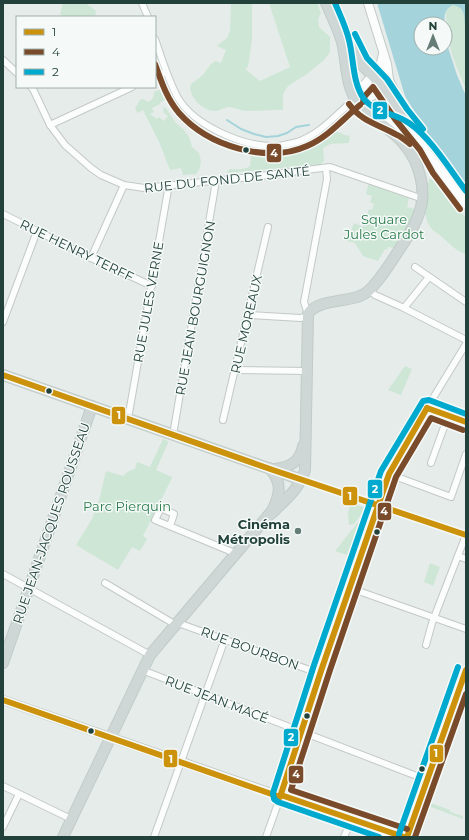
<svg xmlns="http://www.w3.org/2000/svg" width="469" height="840" font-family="Montserrat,sans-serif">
<rect width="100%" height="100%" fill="#e6ece9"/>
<g fill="#cee6d6">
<polygon points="63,3 88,3 88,5 96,11 95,17 64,17 60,14"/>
<path d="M231 3H251L252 4V39L248 67 245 69 260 81 290 67 269 3H317L321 13 318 19 319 27 330 37V52L324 60 307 74 288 86 283 94V110C271 110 259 111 248 111 242 111 236 108 230 107 224 107 220 111 215 111 203 111 187 96 191 84L203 75 210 65 215 61 221 63 226 50 217 46 227 38 230 31Z"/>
<path d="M444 3H466V89C459 73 451 55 448 38 446 26 447 15 444 3Z"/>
<polygon points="165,88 169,91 168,98 161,102 160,104 152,108 154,112 150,114 157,119 159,117 164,121 168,116 163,112 164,110 163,108 165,107 176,123 184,130 189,137 192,147 199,153 201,161 200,168 196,174 183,175 181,168 170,170 160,144 143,110 138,113 135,109 140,100 143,99 149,102 153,98 154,92"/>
<path d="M336 131 345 135 350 136 349 143 330 144 323 148 324 161 320 165 226 173 230 169C236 170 247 169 250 166L251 157 253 152 282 151 298 147 310 149 321 140 332 135Z"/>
<path d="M429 179H434L466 218V254C456 251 451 245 443 238 441 235 436 233 433 230 420 217 426 195 429 179Z"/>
<polygon points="369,182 409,197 407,207 415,209 410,223 394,248 388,247 387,250 385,249 378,261 363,256 355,243 347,241 354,223 363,227 369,209 372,210 374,204 370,202 372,196 366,194"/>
<polygon points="405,366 412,369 401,395 388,390"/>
<polygon points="163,439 168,441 168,443 156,470 172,477 172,478 143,536 147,539 140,551 132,547 118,570 76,545 92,519 100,497 106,471 123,476 129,471 135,469 137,462 150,467"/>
<polygon points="351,503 366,508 354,524 349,525 348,512"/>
<polygon points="366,512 368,513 353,557 335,551"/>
<polygon points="430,563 440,567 433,586 424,582"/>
<polygon points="425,801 450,810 450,812 463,816 463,819 431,807 431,806 424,803"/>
</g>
<path fill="#a4d3dc" d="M377 3H466V31C463 20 468 8 453 5 444 9 444 16 445 24H421V48H445V31V38L457 75 466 96V190L454 178 405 96Z"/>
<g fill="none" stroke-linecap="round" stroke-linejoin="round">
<polyline stroke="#a4d3dc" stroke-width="2" points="227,120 241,129 254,134 266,137 278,136 287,133 296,127 309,125"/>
<g stroke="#c3c9c7" stroke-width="8">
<g id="minor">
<polyline points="142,3 148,17"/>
<path d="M155 39C162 59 168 80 178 98 194 125 240 145 270 146 278 147 289 144 297 142 321 134 336 114 355 99"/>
<polyline points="3,60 17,73"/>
<polyline points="155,77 166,72"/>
<polyline points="31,87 33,89 50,125 65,145 91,168 101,175 124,185 144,188 260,176 330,167 423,199"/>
<polyline points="50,125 132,87"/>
<polyline points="3,214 91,258 152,286"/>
<polyline points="91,258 124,185"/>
<polyline points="415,267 466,302"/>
<polyline points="369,290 375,295 404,308 466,340"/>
<polyline points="404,308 429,277"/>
<polyline points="308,314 304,302 327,179 326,168"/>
<polyline points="248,315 300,318 307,317"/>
<polyline points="3,322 37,231"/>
<polyline points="235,370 306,371"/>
<polyline points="427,408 466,422"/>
<polyline points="128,419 168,190 167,186"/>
<polyline points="223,420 268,227"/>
<polyline points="173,435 216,181"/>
<polyline points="431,463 448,416"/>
<polyline points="389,474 451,497 466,454"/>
<polyline points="302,480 466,535"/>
<polyline points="170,526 174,514 161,508 155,520 237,554"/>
<polyline points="458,556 466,559"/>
<polyline points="3,574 150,655"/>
<polyline points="105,583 176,625"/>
<polyline points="350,588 466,629"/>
<polyline points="178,623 321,674"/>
<polyline points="426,645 432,623 466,535"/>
<polyline points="142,670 427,780"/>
<polyline points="3,786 71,819"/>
<polyline points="3,827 19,794"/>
<polyline points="154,837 225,639"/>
<polyline points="266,837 281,795 321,674 322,668 389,474 427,408 466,344"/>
<polyline points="344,837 351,821"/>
<polyline points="407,837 466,670"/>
</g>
</g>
<g stroke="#c3c9c7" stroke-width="10">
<g id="tertiary">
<path d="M368 3 387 64 389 80C380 92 371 101 355 99L357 93 380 67 383 54"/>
<polyline points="389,80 401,105 401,113"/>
<polyline points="3,700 398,837"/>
</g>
</g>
<g stroke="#c1cac6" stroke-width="11">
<polyline id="secondary" points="377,118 404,129 417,140 466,204"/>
</g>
<g stroke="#c1cbc8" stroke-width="12">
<g id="primary">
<polyline points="342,25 360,63 381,84 401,114 408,147"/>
<polyline points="3,375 302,480"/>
<path d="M275 469C290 467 300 462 303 446"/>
<path d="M268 516 273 512C286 499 300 488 305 470L308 314C316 300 345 302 360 296 365 294 371 289 374 285 384 274 391 262 399 250 406 239 414 228 418 216 428 192 420 162 403 143 391 128 368 117 358 103 345 86 347 62 342 42 338 29 332 16 326 3"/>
<polyline points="3,663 92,406"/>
<path d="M63 837 150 655 272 511C280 495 283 482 269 468"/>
</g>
</g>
<use href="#minor" stroke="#fbfcfc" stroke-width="6"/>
<use href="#tertiary" stroke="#fbfcfc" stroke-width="8"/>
<use href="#secondary" stroke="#fbfcfc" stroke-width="9"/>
<use href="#primary" stroke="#ced7d5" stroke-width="10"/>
<g stroke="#f5faf8" stroke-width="9">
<g id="bus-1">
<polyline points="3,375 273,470 466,535"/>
<polyline points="427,408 466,422"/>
<polyline points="3,700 280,797 322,668 389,474 427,408"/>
<polyline points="281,795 404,837"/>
<polyline points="407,837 466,670"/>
</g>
</g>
<g stroke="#f5faf8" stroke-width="9">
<g id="bus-2">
<path d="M155 64C161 81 167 99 179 113 208 146 267 164 307 146 328 137 343 119 360 105"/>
<polyline points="363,102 364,97 373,87 395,119 420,150 433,173 460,209"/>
<path d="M349 104C362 122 378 124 397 135 402 137 406 141 410 144"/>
<polyline points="407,829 291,790 330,670 396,477 431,418 463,430"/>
<polyline points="415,837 466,694"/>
</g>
</g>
<g stroke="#f5faf8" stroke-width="9">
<g id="bus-3">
<path d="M335 3C340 15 346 27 349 40 354 59 352 82 364 99 375 113 395 113 409 123 431 138 450 170 466 191"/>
<polyline points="355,34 367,58 387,79 407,109 423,129"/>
<polyline points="399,834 458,667"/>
<polyline points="379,837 278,802 274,799 273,793 314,665 381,471 423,401 429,400 466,414"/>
</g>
</g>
<use href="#bus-1" stroke="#cc920c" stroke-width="6"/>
<use href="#bus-2" stroke="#7a4b2a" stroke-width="6"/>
<use href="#bus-3" stroke="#00a9ce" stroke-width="6"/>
</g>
<g fill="#21413a" stroke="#f5faf8" stroke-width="1.5">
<circle cx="246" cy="150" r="3.5"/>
<circle cx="49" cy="391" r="3.5"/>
<circle cx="377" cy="532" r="3.5"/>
<circle cx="307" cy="716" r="3.5"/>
<circle cx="91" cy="731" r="3.5"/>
<circle cx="422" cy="769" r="3.5"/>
</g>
<circle fill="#667d77" stroke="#f5faf8" stroke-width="1.5" cx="298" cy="531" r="4"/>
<g text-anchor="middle" stroke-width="3" stroke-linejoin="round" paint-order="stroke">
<g font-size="13" fill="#21413a" stroke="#f5faf8">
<text transform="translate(227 179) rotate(-6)" y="5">RUE DU FOND DE SANTÉ</text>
<text transform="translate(77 250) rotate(26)" y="5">RUE HENRY TERFF</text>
<text transform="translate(148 302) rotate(-80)" y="5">RUE JULES VERNE</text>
<text transform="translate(195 308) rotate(-80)" y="5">RUE JEAN BOURGUIGNON</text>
<text transform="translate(246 324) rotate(-77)" y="5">RUE MOREAUX</text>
<text transform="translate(51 523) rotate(-71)" y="5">RUE JEAN-JACQUES ROUSSEAU</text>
<text transform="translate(250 648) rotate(20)" y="5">RUE BOURBON</text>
<text transform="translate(217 699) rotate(21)" y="5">RUE JEAN MACÉ</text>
</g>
<g font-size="13" fill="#297b4b" stroke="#f5faf8">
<text x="384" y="224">Square<tspan x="384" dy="15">Jules Cardot</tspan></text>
<text x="127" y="511">Parc Pierquin</text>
</g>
<g font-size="13" font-weight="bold" fill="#21413a" stroke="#f5faf8" text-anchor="end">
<text x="290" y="529">Cinéma<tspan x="290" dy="15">Métropolis</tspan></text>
</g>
</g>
<g stroke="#f5faf8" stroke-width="1.5">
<rect x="372" y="101" width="16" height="19" rx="4" fill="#00a9ce"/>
<rect x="266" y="143" width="16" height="20" rx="4" fill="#7a4b2a"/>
<rect x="111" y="406" width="15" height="19" rx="4" fill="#cc920c"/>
<rect x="367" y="479" width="16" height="20" rx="4" fill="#00a9ce"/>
<rect x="342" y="486" width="16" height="20" rx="4" fill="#cc920c"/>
<rect x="377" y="502" width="15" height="19" rx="4" fill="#7a4b2a"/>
<rect x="283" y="728" width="16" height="19" rx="4" fill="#00a9ce"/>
<rect x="429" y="744" width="15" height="19" rx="4" fill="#cc920c"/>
<rect x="163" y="749" width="15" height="19" rx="4" fill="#cc920c"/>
<rect x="288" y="765" width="16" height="19" rx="4" fill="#7a4b2a"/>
</g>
<g font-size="11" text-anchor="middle" font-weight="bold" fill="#fff">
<text x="380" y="114">2</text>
<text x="274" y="157">4</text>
<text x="119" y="419">1</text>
<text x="375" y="493">2</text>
<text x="350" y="500">1</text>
<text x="384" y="515">4</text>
<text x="291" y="741">2</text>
<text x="436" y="757">1</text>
<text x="171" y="763">1</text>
<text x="296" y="778">4</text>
</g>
<rect width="469" height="840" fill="none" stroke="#21413a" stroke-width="8"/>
<rect x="16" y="16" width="140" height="72" fill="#f5faf8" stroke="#a0b0ac"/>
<rect x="24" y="29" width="20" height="6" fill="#cc920c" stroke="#a0b0ac"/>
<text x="52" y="36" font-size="12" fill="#21413a">1</text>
<rect x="24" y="49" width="20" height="6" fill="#7a4b2a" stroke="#a0b0ac"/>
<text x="52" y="56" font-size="12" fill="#21413a">4</text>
<rect x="24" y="69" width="20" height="6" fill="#00a9ce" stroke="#a0b0ac"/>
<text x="52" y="76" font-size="12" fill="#21413a">2</text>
<g transform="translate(433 36)"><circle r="19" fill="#f5faf8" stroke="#a0b0ac"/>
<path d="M0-3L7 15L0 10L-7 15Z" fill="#667d77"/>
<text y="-6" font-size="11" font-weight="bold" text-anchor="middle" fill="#21413a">N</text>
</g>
</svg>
